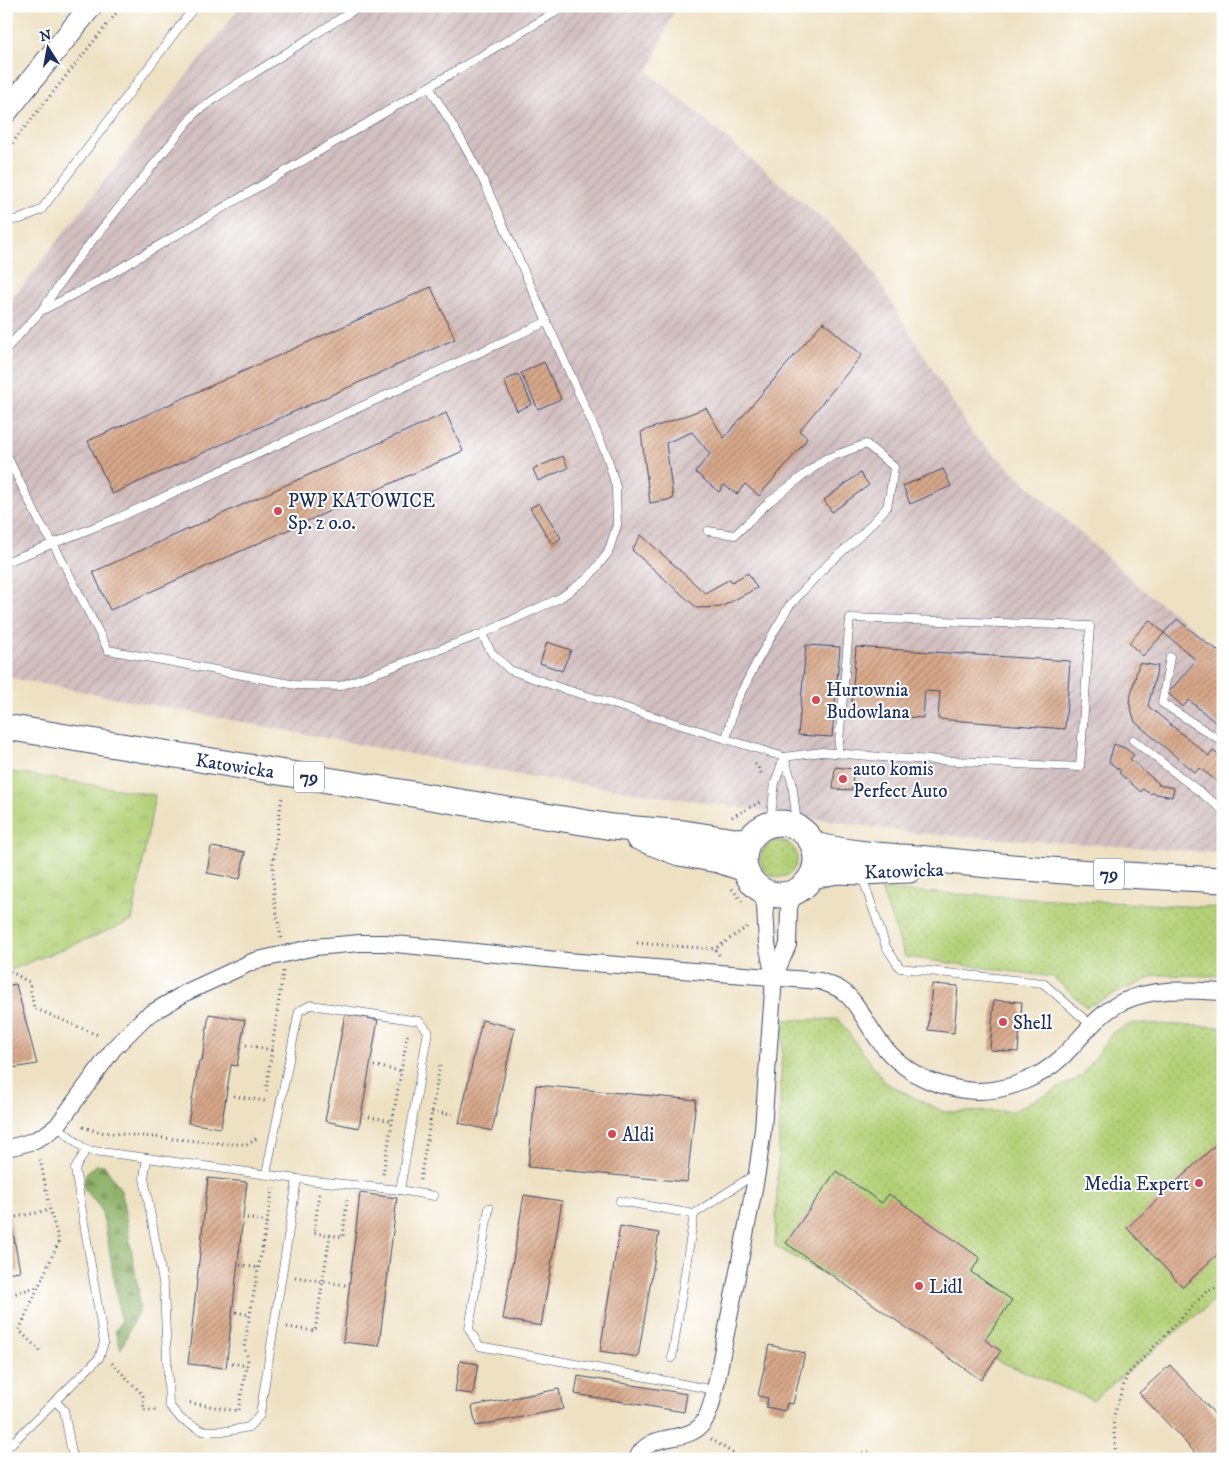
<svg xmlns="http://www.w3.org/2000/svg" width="1229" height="1465" font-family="'IM FELL DW Pica',serif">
<defs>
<pattern id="industrial-furrows" width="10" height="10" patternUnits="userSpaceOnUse" patternTransform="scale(1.25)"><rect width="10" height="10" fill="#d2bfc0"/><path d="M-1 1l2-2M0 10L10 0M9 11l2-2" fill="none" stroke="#b4a4a7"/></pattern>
<pattern id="grass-dots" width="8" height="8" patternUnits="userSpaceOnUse" patternTransform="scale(1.25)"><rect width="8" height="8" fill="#b3d076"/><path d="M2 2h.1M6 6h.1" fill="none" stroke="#99b368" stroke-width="1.8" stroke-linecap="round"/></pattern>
<pattern id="forest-firs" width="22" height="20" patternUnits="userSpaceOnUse" patternTransform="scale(1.25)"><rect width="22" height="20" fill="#8eb267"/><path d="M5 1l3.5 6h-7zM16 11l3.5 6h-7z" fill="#739158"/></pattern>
<pattern id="park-tufts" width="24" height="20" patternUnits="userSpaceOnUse" patternTransform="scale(1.25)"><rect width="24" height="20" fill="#b3d076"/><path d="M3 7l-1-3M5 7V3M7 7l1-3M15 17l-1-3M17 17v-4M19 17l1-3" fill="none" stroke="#99b368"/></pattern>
<pattern id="building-hatch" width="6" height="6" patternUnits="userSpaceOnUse" patternTransform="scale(1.25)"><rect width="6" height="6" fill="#d8a889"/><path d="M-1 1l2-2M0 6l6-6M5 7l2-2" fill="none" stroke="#ae8973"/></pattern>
</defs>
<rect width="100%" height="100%" fill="#fff"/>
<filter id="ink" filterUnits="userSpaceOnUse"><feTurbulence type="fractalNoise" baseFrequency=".02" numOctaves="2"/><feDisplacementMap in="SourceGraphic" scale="10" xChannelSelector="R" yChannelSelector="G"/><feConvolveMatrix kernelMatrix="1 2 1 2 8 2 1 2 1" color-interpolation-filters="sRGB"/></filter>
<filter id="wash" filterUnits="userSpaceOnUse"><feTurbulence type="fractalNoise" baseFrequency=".0096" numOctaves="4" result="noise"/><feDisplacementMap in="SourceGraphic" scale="20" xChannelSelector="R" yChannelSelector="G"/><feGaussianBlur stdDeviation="1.12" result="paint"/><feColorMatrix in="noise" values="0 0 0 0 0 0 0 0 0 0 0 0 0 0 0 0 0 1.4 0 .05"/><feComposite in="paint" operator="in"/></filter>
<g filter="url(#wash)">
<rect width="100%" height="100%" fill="#eee1c2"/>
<polygon fill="url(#industrial-furrows)" points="241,6 676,6 648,72 859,250 973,435 1143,590 1200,633 1223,653 1223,853 913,833 519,775 6,677 6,307"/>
<g fill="url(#grass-dots)" stroke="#67806a">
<circle cx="779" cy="859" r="18"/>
<polygon points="881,890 1223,908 1223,976 1157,975 1086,1007 1053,977 905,957"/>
<polygon points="838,1019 886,1083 944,1112 1013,1111 1082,1076 1113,1032 1133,1023 1223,1027 1223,1293 1093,1400 926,1331 775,1246 783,1020"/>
</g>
<polygon fill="url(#forest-firs)" stroke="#547062" points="96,1165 104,1165 121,1190 138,1288 139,1309 121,1349 115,1332 121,1322 106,1230 101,1209 83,1187 86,1173"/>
<polygon fill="url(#park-tufts)" stroke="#67806a" points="6,771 155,795 132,921 6,972"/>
<g id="blocks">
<g fill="url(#building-hatch)">
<polygon points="431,287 455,339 112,494 88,441"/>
<polygon points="823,322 862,355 799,431 807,437 805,442 759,496 745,484 737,494 724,485 719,492 695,472 710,454 692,432 666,443 673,499 650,503 641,432 706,408 724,438"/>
<polygon points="544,362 561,399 538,409 521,373"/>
<polygon points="518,374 532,404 517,411 504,381"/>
<polygon points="446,413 463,451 110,610 93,572"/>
<polygon points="563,456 568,468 538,481 533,469"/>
<polygon points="943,469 951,486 910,504 903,486"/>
<polygon points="860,473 869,485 832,512 824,500"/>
<polygon points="539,503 561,538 552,544 530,508"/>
<polygon points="641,535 705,593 730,579 732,582 748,573 757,588 721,607 697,608 632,550"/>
<polygon points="1177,619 1209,645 1210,644 1223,655 1223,729 1189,700 1183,707 1168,693 1196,660 1164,633"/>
<polygon points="1149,620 1164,633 1143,656 1129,643"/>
<polygon points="547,642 571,650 562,671 540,663"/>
<polygon points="806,645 840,647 832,737 798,735"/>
<polygon points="856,647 1070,661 1065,729 938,719 940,692 925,691 923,718 851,713"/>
<polygon points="1139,663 1158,666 1148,706 1209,756 1213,751 1223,758 1223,786 1200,768 1195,773 1135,722 1129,702"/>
<polygon points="1114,744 1125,748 1134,755 1130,759 1159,784 1158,785 1174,788 1172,797 1152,793 1150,794 1143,789 1141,792 1119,773 1121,771 1109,762"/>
<polygon points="835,767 853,769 852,790 833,789"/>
<polygon points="211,847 245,852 240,879 207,873"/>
<polygon points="16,984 37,1064 6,1069 6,986"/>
<polygon points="932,984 958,986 954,1033 928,1030"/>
<polygon points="994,1000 1022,1002 1018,1052 990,1050"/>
<polygon points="209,1014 245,1020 237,1066 231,1065 221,1128 188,1123 199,1061 202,1061"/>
<polygon points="345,1014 378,1020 359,1128 325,1121"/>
<polygon points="482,1020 515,1028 492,1131 459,1123"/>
<polygon points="536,1085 696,1100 687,1182 528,1167"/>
<polygon points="1223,1138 1223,1249 1183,1287 1127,1228"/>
<polygon points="836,1171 882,1203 889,1194 980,1258 971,1272 1012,1300 985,1340 1001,1351 981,1380 786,1243"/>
<polygon points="208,1178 247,1182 226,1368 188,1364"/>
<polygon points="360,1193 397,1198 379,1346 343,1342"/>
<polygon points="524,1195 562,1201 541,1326 503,1319"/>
<polygon points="6,1196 20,1271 6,1273"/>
<polygon points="620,1226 659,1233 638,1357 600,1351"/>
<polygon points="769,1345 805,1353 793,1404 787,1403 785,1411 766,1407 768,1398 758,1396"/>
<polygon points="460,1361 478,1364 473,1394 455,1392"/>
<polygon points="1170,1365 1223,1423 1223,1459 1201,1459 1139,1393"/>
<polygon points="578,1376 687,1394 684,1412 575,1394"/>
<polygon points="559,1389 563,1409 476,1426 472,1406"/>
</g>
</g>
</g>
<g filter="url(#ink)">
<use href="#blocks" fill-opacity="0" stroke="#3b4a6d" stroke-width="1"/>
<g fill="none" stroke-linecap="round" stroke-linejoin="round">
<g stroke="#3b4a6d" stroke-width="9">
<g id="lane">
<polyline points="6,221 20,219 41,210 195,6"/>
<polyline points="41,311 90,286 566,6"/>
<polyline points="6,349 41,311 75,262 196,112 223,93 360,6"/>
<polyline points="6,454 39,521 53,543 108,650 296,685 340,686 482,634 560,598 588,578 608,553 617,525 616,487 607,456 484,182 462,141 429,87"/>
<polyline points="708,531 735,535 769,502 825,459 866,444 894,467 891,487 887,507 862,534 826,566 789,606 760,656 735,704 726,739"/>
<polyline points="6,562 118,518 546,322"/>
<polyline points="482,634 491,652 510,670 558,687 784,757 822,752 893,758 1080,767 1090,626 850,618 838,753"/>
<polyline points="1170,657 1162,703 1223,742"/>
<polyline points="1133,740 1223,810"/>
<polyline points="784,757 792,782 796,816 801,829"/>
<polyline points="765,826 771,815 775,783 784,757"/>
<polyline points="862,876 886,947 900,968 1043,983 1091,1025"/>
<polyline points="57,1126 86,1150 140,1157 297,1179 400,1190 434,1196"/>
<polyline points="147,1158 144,1178 164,1288 169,1405 182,1420 203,1431 228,1431 249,1427 260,1415 297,1179"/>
<polyline points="266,1174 299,1011 311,1005 419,1021 428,1031 400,1190"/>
<polyline points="620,1201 694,1214 755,1174"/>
<polyline points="489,1208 469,1329 479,1346 715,1390"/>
<polyline points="672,1358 694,1214"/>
<polyline points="55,1401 64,1410 73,1459"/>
<polyline points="6,1449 99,1358 104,1343 75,1169 86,1150"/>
</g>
</g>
<g stroke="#3b4a6d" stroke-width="18">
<g id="street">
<polyline points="774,977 788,945 789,907 795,892"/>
<path d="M6 1148C27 1144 40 1140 57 1126L114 1048 145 1017 187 992 254 961 315 947 360 943H385L567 961 820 981C827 984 835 986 841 990 855 999 864 1019 873 1032 886 1053 907 1072 930 1081 943 1086 964 1091 978 1091 1007 1091 1040 1078 1061 1058 1081 1039 1096 1015 1122 1002 1154 987 1189 990 1223 992"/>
<path d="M637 1459C648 1430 687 1445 703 1423 710 1414 712 1401 715 1390L757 1173 763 1129 774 977 767 944 765 905 760 890"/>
</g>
</g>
<g stroke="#3b4a6d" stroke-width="24">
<polyline id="secondary" points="6,112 91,6"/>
</g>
<g stroke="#3b4a6d" stroke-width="27">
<g id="primary">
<polyline points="6,727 612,827 684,833 735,841 749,840"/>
<circle cx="780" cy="859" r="36"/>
<polyline points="638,837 679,853 718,860 745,869"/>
<path d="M814 845C854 855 897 856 938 860 1033 870 1128 876 1223 880"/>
<polyline points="812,876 837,871 861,872 909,870"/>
</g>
</g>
<g stroke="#3b4a6d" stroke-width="3" stroke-dasharray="1 4" stroke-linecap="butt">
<polyline points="6,151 122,6"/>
<polyline points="755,764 758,767 762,775"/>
<polyline points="732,817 760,802"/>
<polyline points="732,889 744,904"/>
<polyline points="281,938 274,899 273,863 282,797"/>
<polyline points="637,943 715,949"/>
<polyline points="719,955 715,949 747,927"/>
<polyline points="6,969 29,982 34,1008 100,1036"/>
<polyline points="246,1045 272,1050"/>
<polyline points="374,1066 401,1071"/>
<polyline points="266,1091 283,971"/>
<polyline points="234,1096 265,1101"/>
<polyline points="432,1112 454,1115"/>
<polyline points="364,1116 392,1121"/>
<polyline points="83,1127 99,1132 229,1144 249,1144 258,1137"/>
<polyline points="383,1174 408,1032"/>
<polyline points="420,1180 440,1065"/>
<polyline points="319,1194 314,1233 343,1237 347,1198 346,1198"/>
<polyline points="11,1218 50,1210 40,1158"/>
<polyline points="247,1218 267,1222"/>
<polyline points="240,1265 259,1268"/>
<polyline points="295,1277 346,1285"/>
<polyline points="6,1296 37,1287"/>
<polyline points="236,1312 250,1315"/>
<polyline points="287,1327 315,1331 330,1235"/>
<polyline points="40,1351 19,1330 59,1241 50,1210"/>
<polyline points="112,1363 143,1395 144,1410 156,1410"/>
<polyline points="232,1363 247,1366"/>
<polyline points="185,1402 238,1411 248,1359 244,1347 273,1188"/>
<polyline points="711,1439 742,1459"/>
<polyline points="838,1459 868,1452 881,1459"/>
<polyline points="1116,1459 1113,1418 1127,1375 1206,1292 1223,1285"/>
</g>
<use href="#lane" stroke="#fff" stroke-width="8"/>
<use href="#street" stroke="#fff" stroke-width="16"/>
<use href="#secondary" stroke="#fff" stroke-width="22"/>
<use href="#primary" stroke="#fff" stroke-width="25"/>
</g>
</g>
<g fill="#d1495b" stroke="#fff" stroke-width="2">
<circle cx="278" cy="511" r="5"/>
<circle cx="816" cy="700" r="5"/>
<circle cx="843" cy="779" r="5"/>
<circle cx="1003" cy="1022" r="5"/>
<circle cx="612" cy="1134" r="5"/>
<circle cx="1199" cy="1183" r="5"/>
<circle cx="919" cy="1286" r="5"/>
</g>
<g text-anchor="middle" stroke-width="4" stroke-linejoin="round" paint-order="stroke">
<g fill="#fff" stroke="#5f6d8e" stroke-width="1">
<rect x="294" y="761.5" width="30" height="31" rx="4"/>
<rect x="1094" y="858.5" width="30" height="31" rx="4"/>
</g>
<g font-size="18" font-weight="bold" fill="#1b2f5e">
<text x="309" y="783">79</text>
<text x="1109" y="880">79</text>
</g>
<g font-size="19" fill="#1b2f5e" stroke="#fff" text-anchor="start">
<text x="288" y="507">PWP KATOWICE<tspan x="288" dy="22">Sp. z o.o.</tspan></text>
<text x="826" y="696">Hurtownia<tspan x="826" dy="22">Budowlana</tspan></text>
<text x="853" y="775">auto komis<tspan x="853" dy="22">Perfect Auto</tspan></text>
<text x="1013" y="1029">Shell</text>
<text x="622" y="1141">Aldi</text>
<text x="1189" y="1190" text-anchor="end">Media Expert</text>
<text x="929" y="1293">Lidl</text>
</g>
<g font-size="19" fill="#1b2f5e" stroke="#fff">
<text transform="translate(235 765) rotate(9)" y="7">Katowicka</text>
<text transform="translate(904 870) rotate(-2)" y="7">Katowicka</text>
</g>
</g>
<rect width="1229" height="1465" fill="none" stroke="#fff" stroke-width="25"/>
<g transform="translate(48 48) rotate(349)" stroke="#ffffff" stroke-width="4" paint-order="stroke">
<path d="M0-4L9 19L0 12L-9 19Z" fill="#1b2f5e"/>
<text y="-8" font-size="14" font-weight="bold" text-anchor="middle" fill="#1b2f5e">N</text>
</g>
</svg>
